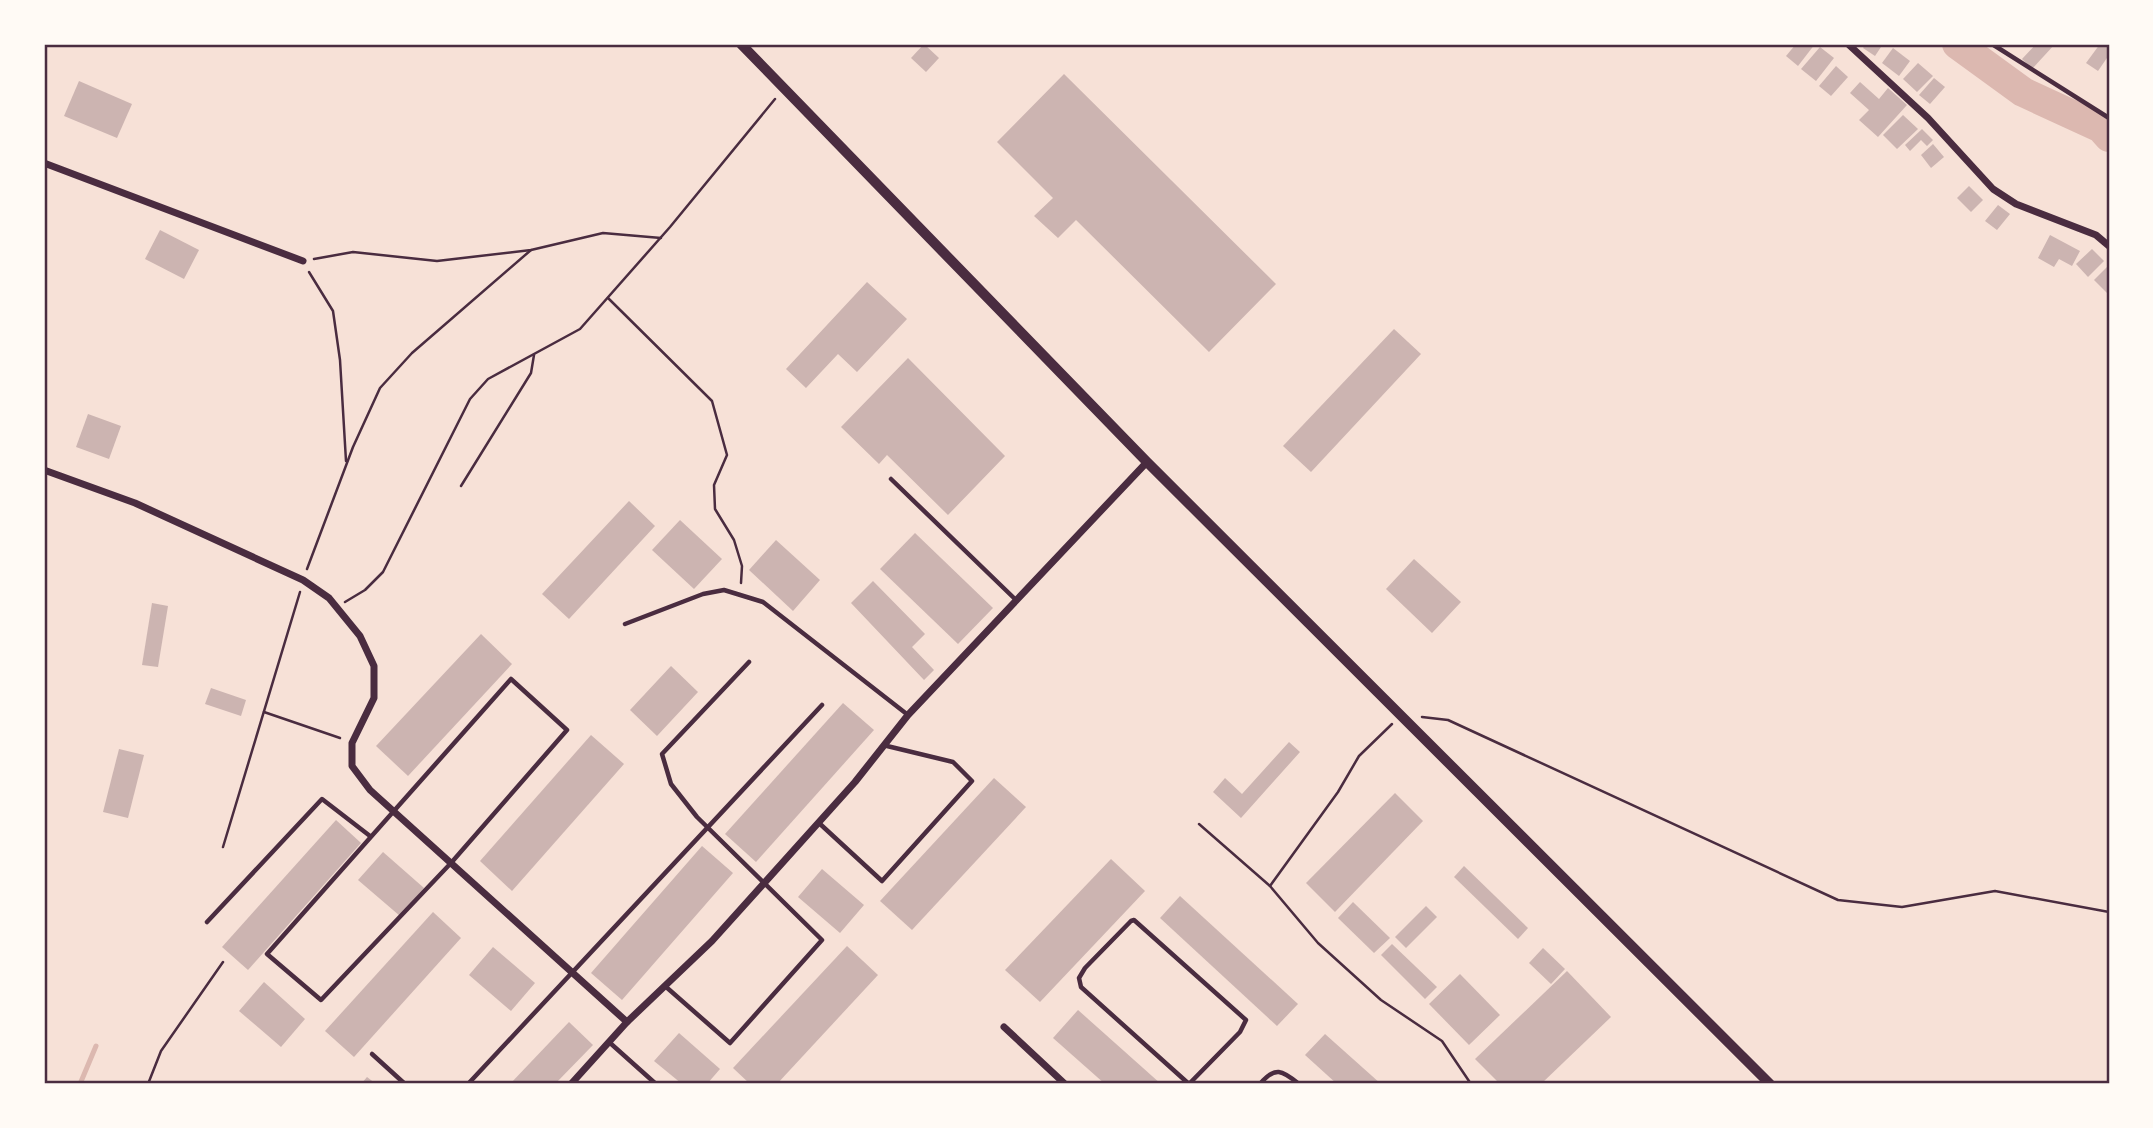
<svg xmlns="http://www.w3.org/2000/svg" width="2153" height="1128" font-family="Ubuntu,sans-serif">
<rect width="100%" height="100%" fill="#f7e1d7"/>
<g fill="none" stroke-linecap="round" stroke-linejoin="round">
<polyline stroke="#dcb8b0" stroke-width="5" points="80,1084 96,1046"/>
<polyline stroke="#dcb8b0" stroke-width="30" points="1957,44 2023,92 2101,128 2109,137"/>
</g>
<g fill="#ccb4b1">
<polygon points="924,44 939,58 926,72 911,58"/>
<polygon points="1796,44 1815,44 1798,66 1786,56"/>
<polygon points="1866,44 1883,44 1875,56 1863,48"/>
<polygon points="2036,44 2055,44 2032,69 2022,59"/>
<polygon points="2100,44 2109,46 2109,55 2098,71 2086,63"/>
<polygon points="1820,47 1834,58 1816,81 1801,69"/>
<polygon points="1893,48 1910,61 1899,76 1882,63"/>
<polygon points="1918,63 1933,76 1917,92 1903,79"/>
<polygon points="1836,66 1848,77 1831,96 1819,86"/>
<polygon points="1064,74 1276,284 1209,352 1076,220 1058,238 1034,216 1053,198 997,142"/>
<polygon points="1934,78 1945,87 1930,104 1919,95"/>
<polygon points="79,81 132,104 117,138 64,116"/>
<polygon points="1860,82 1879,99 1888,88 1907,105 1878,137 1859,120 1869,110 1850,93"/>
<polygon points="1903,115 1918,129 1897,149 1883,135"/>
<polygon points="1922,129 1933,140 1927,146 1921,140 1910,151 1905,145"/>
<polygon points="1933,144 1944,157 1931,168 1921,155"/>
<polygon points="1969,186 1983,200 1971,212 1957,198"/>
<polygon points="1998,205 2010,214 1997,230 1985,221"/>
<polygon points="160,230 199,250 184,279 145,259"/>
<polygon points="2050,235 2080,251 2072,266 2059,259 2054,267 2038,258"/>
<polygon points="2092,249 2104,261 2088,277 2076,264"/>
<polygon points="2108,266 2109,293 2108,294 2094,280"/>
<polygon points="867,282 907,319 857,372 838,354 806,388 786,369"/>
<polygon points="1394,329 1421,354 1311,472 1283,446"/>
<polygon points="908,358 1005,456 948,515 887,455 879,464 841,427"/>
<polygon points="88,414 121,426 109,459 76,447"/>
<polygon points="629,501 655,526 569,619 542,594"/>
<polygon points="680,520 722,559 694,589 652,550"/>
<polygon points="915,533 993,608 958,644 880,569"/>
<polygon points="776,540 820,580 793,611 749,570"/>
<polygon points="1414,559 1461,602 1432,633 1386,589"/>
<polygon points="873,581 925,634 912,647 934,670 924,680 851,603"/>
<polygon points="152,603 168,606 158,667 142,665"/>
<polygon points="481,634 512,664 408,776 376,746"/>
<polygon points="671,666 698,692 657,736 630,710"/>
<polygon points="211,688 246,700 241,716 205,704"/>
<polygon points="843,703 874,730 756,862 725,834"/>
<polygon points="591,735 624,764 512,891 480,861"/>
<polygon points="1289,742 1300,752 1241,818 1213,792 1225,778 1242,794"/>
<polygon points="119,749 144,755 128,818 103,812"/>
<polygon points="994,778 1026,807 912,930 880,901"/>
<polygon points="1395,793 1423,821 1335,912 1306,883"/>
<polygon points="336,820 361,843 248,970 222,947"/>
<polygon points="702,846 733,873 622,1000 591,973"/>
<polygon points="383,852 424,888 400,916 358,880"/>
<polygon points="1111,859 1145,891 1040,1002 1005,970"/>
<polygon points="1464,866 1528,928 1518,939 1454,877"/>
<polygon points="822,869 864,905 840,933 798,897"/>
<polygon points="1180,896 1298,1004 1277,1026 1160,918"/>
<polygon points="1353,902 1390,938 1374,953 1338,918"/>
<polygon points="1426,906 1437,917 1406,948 1395,937"/>
<polygon points="433,912 461,938 354,1057 325,1031"/>
<polygon points="1392,944 1437,987 1425,999 1381,955"/>
<polygon points="847,946 878,975 777,1084 750,1084 733,1068"/>
<polygon points="493,947 535,983 511,1011 469,975"/>
<polygon points="1543,948 1565,969 1551,984 1529,963"/>
<polygon points="1567,971 1611,1017 1541,1084 1500,1084 1475,1059"/>
<polygon points="1460,974 1500,1015 1469,1045 1429,1004"/>
<polygon points="264,982 305,1019 281,1047 239,1011"/>
<polygon points="1078,1010 1161,1084 1105,1084 1053,1038"/>
<polygon points="569,1022 593,1045 555,1084 510,1084"/>
<polygon points="679,1033 720,1069 707,1084 682,1084 654,1061"/>
<polygon points="1325,1034 1381,1084 1337,1084 1305,1055"/>
<polygon points="367,1077 376,1084 361,1084"/>
</g>
<g fill="none" stroke-linecap="round" stroke-linejoin="round">
<g stroke="#4a2c40" stroke-width="2.5">
<polyline points="314,259 353,252 437,261 531,250 603,233 661,238"/>
<polyline points="309,272 333,311 340,360 346,461"/>
<polyline points="608,298 712,401 727,455 714,485 715,509 734,540 742,566 741,583"/>
<polyline points="461,486 531,373 534,355"/>
<polyline points="307,569 353,447 380,388 412,353 531,250"/>
<polyline points="345,602 365,590 383,572 470,399 488,379 580,329 670,227 775,99"/>
<polyline points="264,712 340,738"/>
<polyline points="1422,717 1448,720 1838,900 1902,907 1995,891 2109,912"/>
<polyline points="1199,824 1270,886 1318,943 1381,1000 1442,1041 1471,1084"/>
<polyline points="223,847 300,592"/>
<polyline points="1270,886 1338,792 1359,756 1392,724"/>
<polyline points="148,1084 161,1051 223,962"/>
</g>
<g stroke="#4a2c40" stroke-width="4.5">
<polyline points="1992,44 2109,118"/>
<polyline points="891,479 1016,600"/>
<polyline points="625,624 703,594 724,590 763,602 908,715"/>
<polygon points="511,679 567,730 451,863 321,1000 267,954"/>
<polyline points="819,823 882,881 972,781 953,762 887,746"/>
<polyline points="207,922 322,799 370,836"/>
<polyline points="665,986 730,1043 822,940 697,817 671,784 662,754 749,662"/>
<polyline points="609,1042 656,1084"/>
<polyline points="372,1054 405,1084"/>
<polyline points="468,1084 822,705"/>
<polyline points="1189,1084 1081,987 1079,978 1085,968 1131,921 1134,920 1246,1020 1240,1032 1189,1084"/>
<path d="M1260 1084C1275 1066 1282 1070 1299 1084"/>
</g>
<g stroke="#4a2c40" stroke-width="7">
<polyline points="1848,44 1928,118 1993,189 2016,204 2096,235 2109,246"/>
<polyline points="44,163 303,261"/>
<polyline points="44,470 135,503 303,580 329,598 360,636 374,666 374,698 352,743 352,766 370,790 627,1022"/>
<polyline points="1004,1027 1065,1084"/>
<polyline points="571,1084 627,1022 712,941 855,782 908,715 1147,462"/>
</g>
<polyline stroke="#4a2c40" stroke-width="10" points="741,44 1147,462 1770,1084"/>
</g>
<rect width="2153" height="1128" fill="none" stroke="#fffaf5" stroke-width="91"/>
<rect x="46" y="46" width="2062" height="1036" fill="none" stroke="#4a2c40" stroke-width="2.5"/>
</svg>
